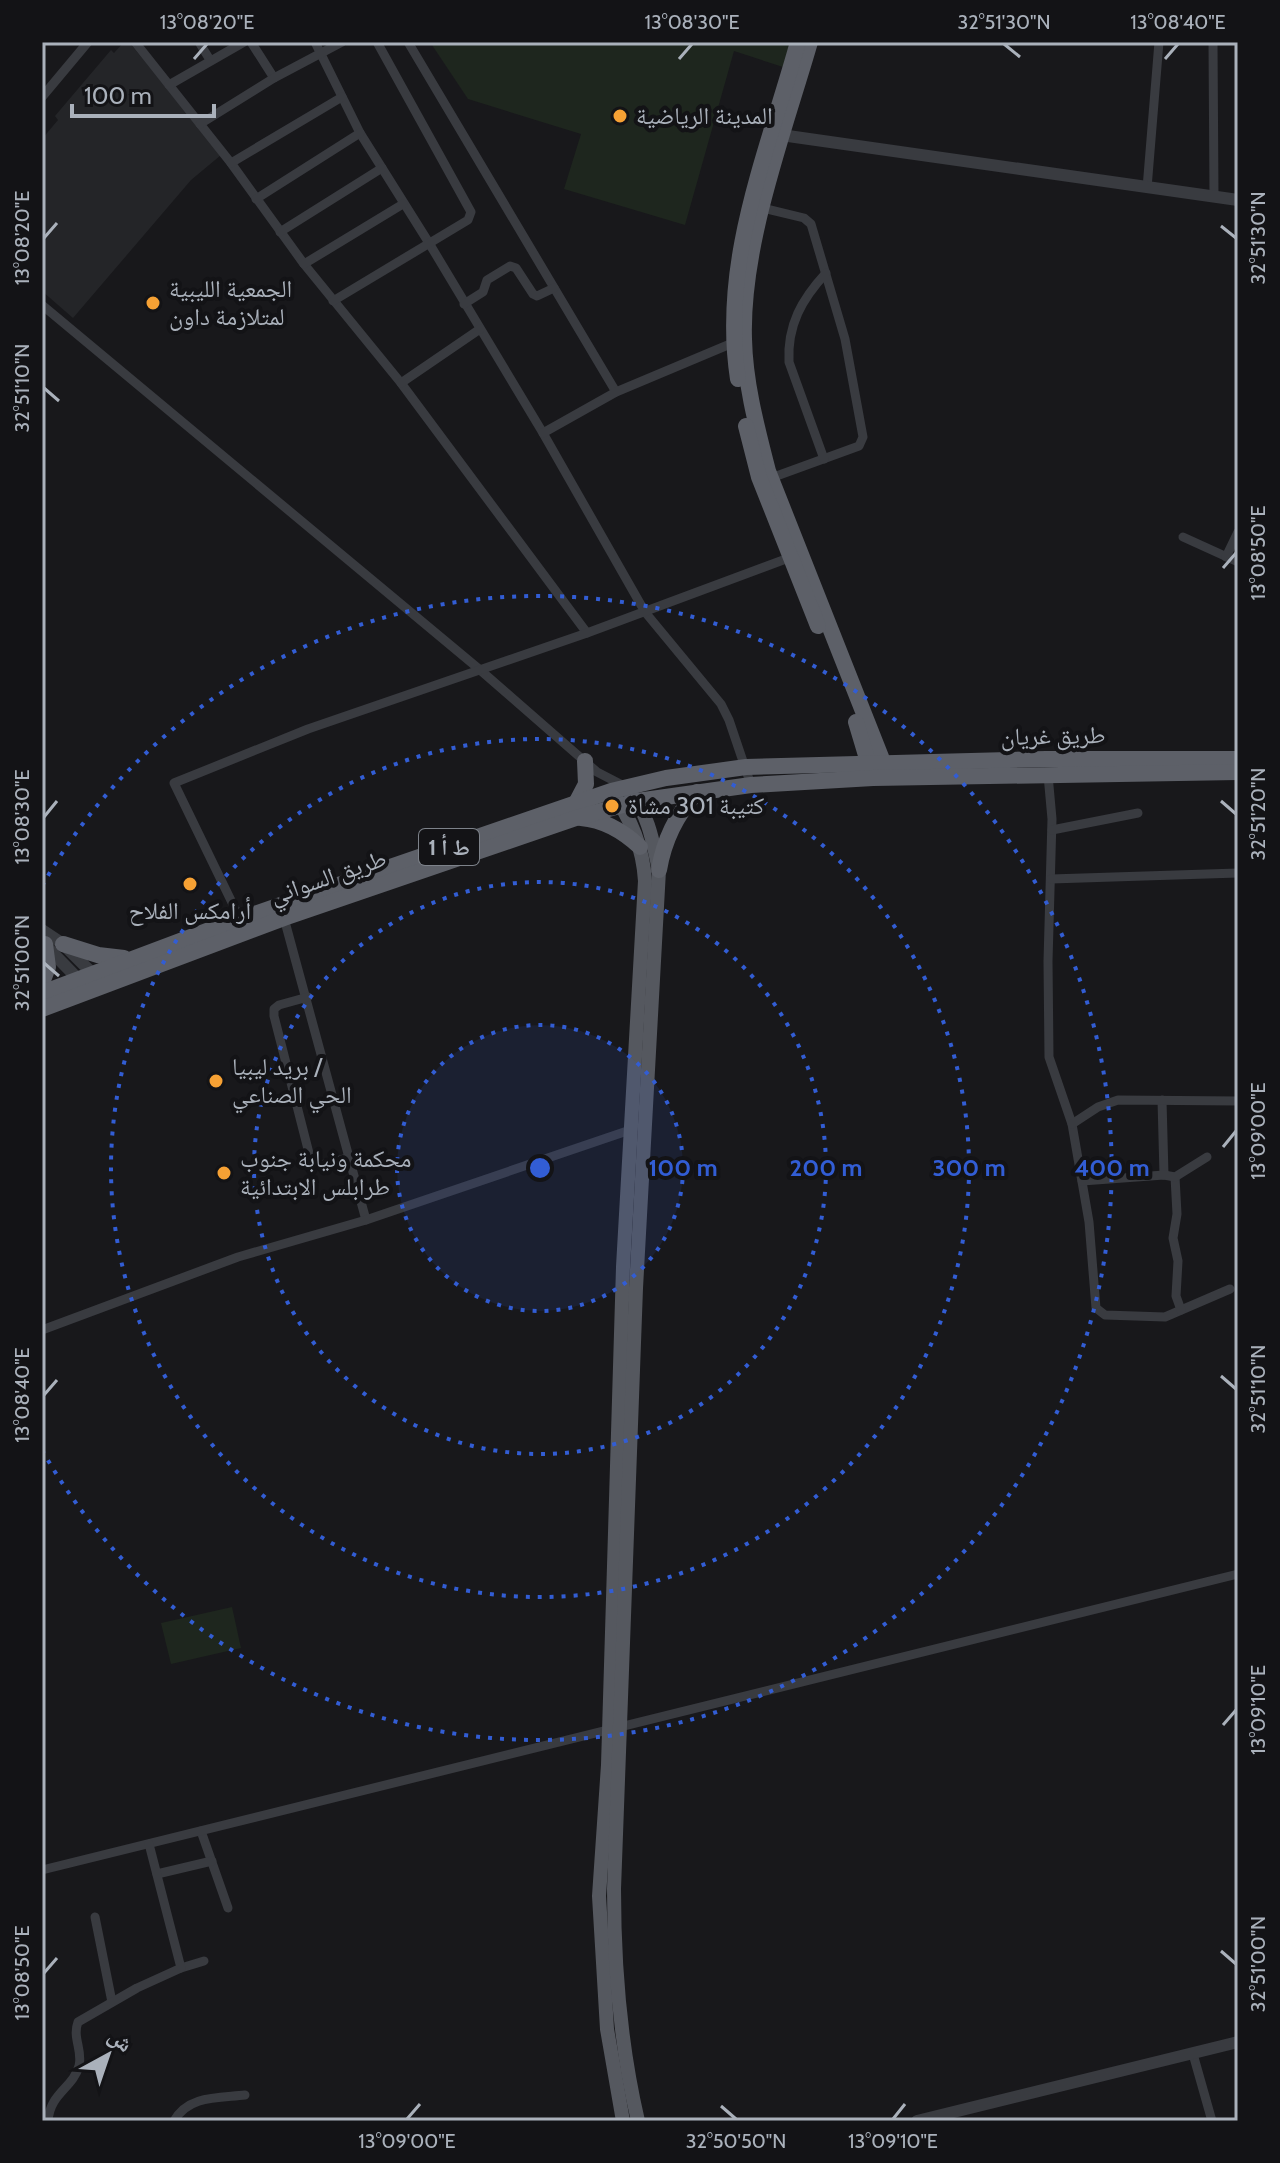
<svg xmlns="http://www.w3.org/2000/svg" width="1280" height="2163" font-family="Cabin,'Noto Naskh Arabic',sans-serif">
<rect width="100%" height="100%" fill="#18181b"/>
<polygon fill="#242528" points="124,42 129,42 221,155 191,180 73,318 42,291 42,139 58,120 55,116 111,50 114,53"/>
<g fill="#1e261e">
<polygon points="430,42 790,42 783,67 734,51 685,225 564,189 581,134 468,99"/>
<polygon points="232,1607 241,1648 171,1664 161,1623"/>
</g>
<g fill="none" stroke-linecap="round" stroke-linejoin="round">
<g stroke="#393b40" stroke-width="9">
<polyline points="135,42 231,163 304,264 401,383 587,633"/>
<polyline points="199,42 210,60"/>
<polyline points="251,42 274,78"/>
<polyline points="315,42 360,133 429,243 543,433 645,612 721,704 729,720 751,785"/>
<polyline points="408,42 616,392"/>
<polyline points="1213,42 1214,197"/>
<polyline points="169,85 244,42"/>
<polyline points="42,97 88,42"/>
<polyline points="200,124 274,78 342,42"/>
<polyline points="231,163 342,97"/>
<polyline points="1147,188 1159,42"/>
<polyline points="256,199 360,133"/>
<polyline points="763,208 804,218 811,224 845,339 863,437 859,446 771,478"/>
<polyline points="280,232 382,168"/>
<polyline points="304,264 403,204"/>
<polyline points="333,301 468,220 471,212 377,42"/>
<polyline points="464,304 483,292 487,280 510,266 516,268 533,294 537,296 554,288"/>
<polyline points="42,305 479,669 597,772 626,787"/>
<polyline points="401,383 480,329"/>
<polyline points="543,433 616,392 735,342"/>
<path d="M824 459 789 362C787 325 802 299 826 273"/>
<polyline points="1183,537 1238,562"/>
<polyline points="1226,557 1238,532"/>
<polyline points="1048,775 1052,819 1048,961 1049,1057 1072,1124 1089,1222 1096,1308 1105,1315 1165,1317 1230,1289"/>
<polyline points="1052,830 1138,813"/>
<polyline points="1051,879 1238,873"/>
<polyline points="284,918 366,1220"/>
<polyline points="240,919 174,783 308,729 587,633 794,556"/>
<polyline points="308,997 279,1005 274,1009 274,1016 311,1161 320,1165 351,1157"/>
<polyline points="1162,1100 1164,1175"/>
<polyline points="1072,1124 1098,1107 1118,1100 1238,1101"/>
<polyline points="1175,1177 1177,1214 1173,1238 1178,1261 1176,1296 1181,1310"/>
<polyline points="1082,1181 1164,1175 1175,1177 1207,1157"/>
<polyline points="42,1330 238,1257 366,1220 633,1129"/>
<polyline points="201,1831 228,1908"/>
<polyline points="42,1870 1238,1574"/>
<polyline points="157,1874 212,1861"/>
<polyline points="95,1917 112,2002"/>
<polyline points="181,1968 204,1961"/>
<polyline points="1193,2054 1212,2121"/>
<path d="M48 2121C50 2093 73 2088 79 2066 83 2050 72 2038 78 2022L137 1988 181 1968 149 1844"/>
<path d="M174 2121C188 2095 219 2098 245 2095"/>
</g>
<g stroke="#393b40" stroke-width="12">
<polyline points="774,134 1238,200"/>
<polyline points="42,930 63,944 96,977"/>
<polyline points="44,944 84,985"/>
<polyline points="917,2121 1238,2042"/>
</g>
<g stroke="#55585f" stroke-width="14">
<path d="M611 791C631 818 643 847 645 881L623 1267 608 1765 599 1896 607 2029 623 2121"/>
<path d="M631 794C649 815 653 843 659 870L636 1288 614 1889C614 1968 620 2044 638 2121"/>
</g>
<g stroke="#5d6068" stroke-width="16">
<path d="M810 42C784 132 741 245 744 339 745 384 757 428 768 471L887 772"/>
<path d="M738 379C720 261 767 154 798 42"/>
<polyline points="746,426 759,477 818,626"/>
<polyline points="856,722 871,772"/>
<polyline points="575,805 586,784 585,761"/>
<path d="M581 818C605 820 623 831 640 847"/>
<path d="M659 870C664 839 676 815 697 792"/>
<polyline points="63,944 98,955 124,958"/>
<polyline points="42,983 48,967 45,944"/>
<polyline points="42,993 220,926 390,867 611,791 666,778 746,767 1046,759 1238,759"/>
<polyline points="42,1009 284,918 576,818 637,801 751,785 873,778 1238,772"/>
</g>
</g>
<path fill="none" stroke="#aab1bb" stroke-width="3" d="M1004 44 1020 57M194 59 207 44M679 59 692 44M1165 59 1178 44M1221 226 1236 238M44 238 57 223M44 388 59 401M1223 568 1236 553M1221 801 1236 814M44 817 57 801M44 963 59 976M1223 1147 1236 1131M1221 1376 1236 1389M44 1395 57 1380M1223 1725 1236 1710M1221 1951 1236 1964M44 1973 57 1958M721 2106 736 2119M407 2119 420 2104M893 2119 905 2104"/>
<circle cx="540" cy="1168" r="143" fill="#325dd4" fill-opacity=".12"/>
<g fill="none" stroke="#325dd4" stroke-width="4" stroke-dasharray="4 8">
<circle cx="540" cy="1168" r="143"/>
<circle cx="540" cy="1168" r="286"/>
<circle cx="540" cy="1168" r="429"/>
<path d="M42 886A572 572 0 1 1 42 1450"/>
</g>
<g fill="#f6a134" stroke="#131316" stroke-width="3">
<circle cx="620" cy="116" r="8"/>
<circle cx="153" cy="303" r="8"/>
<circle cx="612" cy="806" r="8"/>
<circle cx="190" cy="884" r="8"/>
<circle cx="216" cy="1081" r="8"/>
<circle cx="224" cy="1173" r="8"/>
</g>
<g text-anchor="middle" stroke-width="8" stroke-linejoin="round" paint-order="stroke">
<rect fill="#131316" stroke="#7d828a" stroke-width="2" x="419" y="829" width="60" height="36" rx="6"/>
<g font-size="22" font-weight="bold" fill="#aab1bb">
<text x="449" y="855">ط أ 1</text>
</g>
<g font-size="24" fill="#aab1bb" stroke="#131316" text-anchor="start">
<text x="636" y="124">المدينة الرياضية</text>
<text x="169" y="297">الجمعية الليبية<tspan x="169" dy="28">لمتلازمة داون</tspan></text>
<text x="628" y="814">كتيبة 301 مشاة</text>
<text x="190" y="919" text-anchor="middle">أرامكس الفلاح</text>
<text x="232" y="1075">بريد ليبيا /<tspan x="232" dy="28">الحي الصناعي</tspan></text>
<text x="240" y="1167">محكمة ونيابة جنوب<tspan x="240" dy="28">طرابلس الابتدائية</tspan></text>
</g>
<g font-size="24" fill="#aab1bb" stroke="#131316">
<text transform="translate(1053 736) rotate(-1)" y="8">طريق غريان</text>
<text transform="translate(328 877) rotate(-19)" y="8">طريق السواني</text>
</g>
</g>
<circle cx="540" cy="1168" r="12" fill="#325dd4" stroke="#131316" stroke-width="4"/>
<g font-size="24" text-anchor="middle" font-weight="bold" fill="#325dd4" stroke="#131316" stroke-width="8" stroke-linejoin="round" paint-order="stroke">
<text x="683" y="1176">100 m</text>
<text x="826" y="1176">200 m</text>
<text x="969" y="1176">300 m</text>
<text x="1112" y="1176">400 m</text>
</g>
<rect width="1280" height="2163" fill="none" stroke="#131316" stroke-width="88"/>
<g transform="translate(108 2055) rotate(40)" stroke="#131316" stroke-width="6" paint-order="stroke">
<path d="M0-6L14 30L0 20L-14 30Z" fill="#aab1bb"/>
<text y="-12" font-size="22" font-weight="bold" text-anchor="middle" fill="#aab1bb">ش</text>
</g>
<path d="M72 104v12h142v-12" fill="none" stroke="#aab1bb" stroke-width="4"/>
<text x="84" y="104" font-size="24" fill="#aab1bb" stroke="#131316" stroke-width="6" paint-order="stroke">100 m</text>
<rect x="44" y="44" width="1192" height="2075" fill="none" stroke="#aab1bb" stroke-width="3"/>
<g font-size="20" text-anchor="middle" fill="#aab1bb">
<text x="207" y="29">13°08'20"E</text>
<text x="692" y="29">13°08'30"E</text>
<text x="1004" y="29">32°51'30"N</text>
<text x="1178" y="29">13°08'40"E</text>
<text transform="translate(22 238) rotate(-90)" y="7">13°08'20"E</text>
<text transform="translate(1258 238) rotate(-90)" y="7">32°51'30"N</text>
<text transform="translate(22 388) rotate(-90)" y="7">32°51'10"N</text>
<text transform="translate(1258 553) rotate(-90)" y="7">13°08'50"E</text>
<text transform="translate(1258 814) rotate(-90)" y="7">32°51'20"N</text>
<text transform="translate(22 817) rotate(-90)" y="7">13°08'30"E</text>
<text transform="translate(22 963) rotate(-90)" y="7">32°51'00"N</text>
<text transform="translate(1258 1131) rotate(-90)" y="7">13°09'00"E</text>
<text transform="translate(1258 1389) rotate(-90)" y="7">32°51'10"N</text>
<text transform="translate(22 1395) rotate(-90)" y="7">13°08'40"E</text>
<text transform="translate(1258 1710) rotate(-90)" y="7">13°09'10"E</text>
<text transform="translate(1258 1964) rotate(-90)" y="7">32°51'00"N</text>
<text transform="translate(22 1973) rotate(-90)" y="7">13°08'50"E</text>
<text x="407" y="2148">13°09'00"E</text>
<text x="736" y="2148">32°50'50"N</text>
<text x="893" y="2148">13°09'10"E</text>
</g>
</svg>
